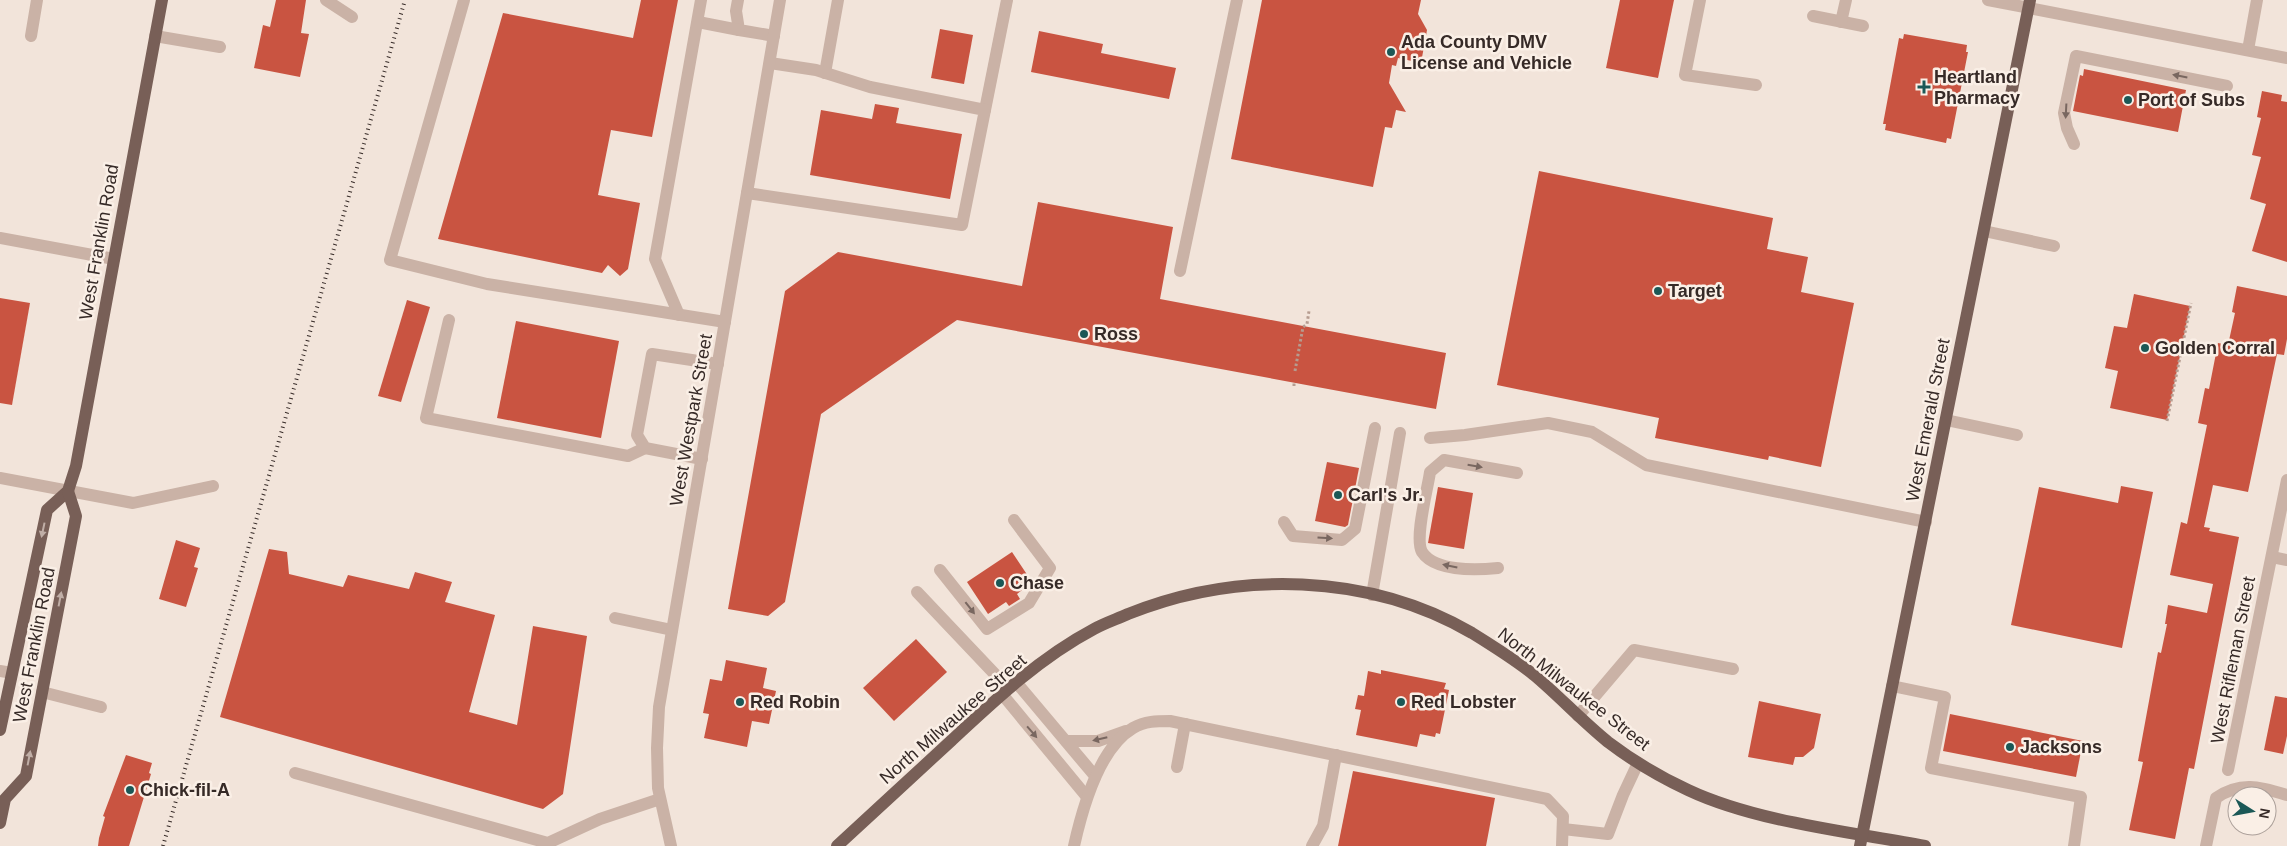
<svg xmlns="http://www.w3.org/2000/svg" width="2287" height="846" font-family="Arial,sans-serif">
<rect width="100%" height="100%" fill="#f2e4da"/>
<g fill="#c95441">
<polygon points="276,0 306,0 301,33 309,34 300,77 254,68 263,25 270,27"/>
<polygon points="641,0 678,0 652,137 611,130 598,195 640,203 628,269 620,276 608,265 602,273 438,239 503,13 633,38"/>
<polygon points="1262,0 1421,0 1418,14 1427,30 1421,63 1398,58 1396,66 1392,65 1389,83 1406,112 1396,110 1392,128 1385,127 1373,187 1231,159"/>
<polygon points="1620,0 1674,0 1658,78 1606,68"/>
<polygon points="940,29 973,35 964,84 931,78"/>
<polygon points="1039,31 1103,44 1101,53 1176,68 1169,99 1031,72"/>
<polygon points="1904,34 1967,45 1966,52 1968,52 1951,139 1947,138 1946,143 1885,130 1886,124 1883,124 1899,38 1903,39"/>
<polygon points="2084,69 2186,90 2178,132 2073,111 2080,75 2083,76"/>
<polygon points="2262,91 2282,95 2281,101 2287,102 2287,262 2252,251 2266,204 2250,199 2261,157 2252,155 2261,118 2257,117"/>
<polygon points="875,104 899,108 896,123 962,134 950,199 810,175 821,110 872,119"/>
<polygon points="1539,171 1773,218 1767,249 1808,257 1801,292 1854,303 1821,467 1769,456 1768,460 1655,438 1659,418 1497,385"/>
<polygon points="1038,202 1173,227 1160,299 1446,353 1436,409 957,320 821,414 785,602 768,616 728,609 785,291 838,252 1022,286"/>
<polygon points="2237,286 2287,296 2287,339 2284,355 2277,354 2248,492 2213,485 2204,527 2210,528 2209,531 2239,537 2194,769 2189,768 2175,839 2129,830 2143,762 2138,761 2158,652 2161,653 2167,624 2165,624 2168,605 2207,613 2213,584 2170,575 2181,522 2187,524 2207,425 2198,423 2205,388 2209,389 2218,343 2228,345 2235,313 2232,312"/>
<polygon points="2134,294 2190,306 2167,420 2110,408 2118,371 2105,368 2114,326 2127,328"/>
<polygon points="0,298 30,303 12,405 0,403"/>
<polygon points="407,300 430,307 401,402 378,396"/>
<polygon points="516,321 619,341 601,438 497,418"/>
<polygon points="1327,462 1359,468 1348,525 1345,527 1315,521"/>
<polygon points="2121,486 2153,492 2122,648 2011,625 2039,487 2118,503"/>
<polygon points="1438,487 1473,493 1464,549 1428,543"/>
<polygon points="176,540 200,548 194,567 198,568 186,607 159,599"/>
<polygon points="269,549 287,552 289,574 343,587 348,575 409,589 415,572 452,582 445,602 495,615 469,712 517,725 533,626 587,636 563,794 543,809 220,717"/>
<polygon points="1012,552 1032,582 1017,594 1020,599 1009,606 1006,602 988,614 967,582"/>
<polygon points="916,639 947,672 894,721 863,688"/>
<polygon points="726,660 767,668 763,688 776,691 769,724 752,721 747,747 704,738 709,714 703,713 710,679 722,681"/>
<polygon points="1381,670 1446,683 1444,689 1449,690 1440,734 1436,733 1435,737 1420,734 1417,747 1356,735 1361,710 1355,709 1358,695 1364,696 1368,671 1381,674"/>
<polygon points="2275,696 2287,698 2287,736 2283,754 2264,750"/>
<polygon points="1759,701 1821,714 1814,748 1803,757 1795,757 1793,765 1748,757"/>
<polygon points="1950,714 2083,741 2076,777 1943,751"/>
<polygon points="126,755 152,763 149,773 151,774 129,846 98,846 99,838 105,817 103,816"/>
<polygon points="1353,771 1495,798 1486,846 1338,846"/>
</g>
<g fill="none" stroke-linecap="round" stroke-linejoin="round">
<g stroke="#b69c90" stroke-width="3" stroke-dasharray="2.5 2.5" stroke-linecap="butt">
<polyline points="1295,371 1303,327 1307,324 1309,311"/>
<polyline points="1294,386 1294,382"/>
<polyline points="2167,421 2191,303"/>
</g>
<g stroke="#cab2a6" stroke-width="12">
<polyline points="326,0 352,17"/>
<polyline points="464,0 390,260 487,284 725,322"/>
<polyline points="738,0 736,11 739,30 774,36"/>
<polyline points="1700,0 1685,75 1756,85"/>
<polyline points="1988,0 2287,58"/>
<polyline points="1813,16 1863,26"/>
<polyline points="698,22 739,30"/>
<polyline points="1841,22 1846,0"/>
<polyline points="31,36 37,0"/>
<polyline points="155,36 220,47"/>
<polyline points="2248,50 2257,0"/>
<polyline points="825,73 838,0"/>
<polyline points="985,110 1007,0"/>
<polyline points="2074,144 2067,128 2064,113 2076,56 2227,86"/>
<polyline points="747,193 962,225 985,110 870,87 816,70 770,63"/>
<polyline points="1984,231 2054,246"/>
<polyline points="0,238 114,259"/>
<polyline points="1180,271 1237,0"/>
<polyline points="679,315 655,259 701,0"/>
<polyline points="449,320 426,418 628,456 645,448"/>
<polyline points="1946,420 2017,435"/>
<polyline points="1430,438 1465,435 1548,423 1592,432 1646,465 1926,522"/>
<polyline points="702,459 645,448 637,435 652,354 718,364"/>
<polyline points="0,478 133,503 213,486"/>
<polyline points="1284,522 1293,536 1342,540 1355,529 1375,428"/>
<polyline points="2272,557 2287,560"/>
<path d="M1498 568C1477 570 1435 572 1422 552 1414 538 1428 488 1430 472L1444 460 1517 473"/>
<polyline points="940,570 987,629 1029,603 1050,568 1014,520"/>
<polyline points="917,592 1008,688"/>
<polyline points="1372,595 1400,433"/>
<polyline points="615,618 672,630"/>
<polyline points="0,671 12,673"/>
<polyline points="1016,682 1095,776"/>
<polyline points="1892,686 1945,697 1931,768 2081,797 2074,846"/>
<polyline points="42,692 101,707"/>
<polyline points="1002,694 1087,797"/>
<polyline points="1578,716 1634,650 1733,669"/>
<polyline points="1066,741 1098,741 1126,731"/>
<polyline points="1177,767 1185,724"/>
<polyline points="2228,770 2287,480"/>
<polyline points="295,773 548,843 600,819 660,799"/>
<polyline points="1563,829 1608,834 1623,795 1638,763"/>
<polyline points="671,846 658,788 657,748 659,707 780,0"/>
<path d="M1074 846C1082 810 1099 748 1133 728 1145 721 1157 721 1170 721L1547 799 1563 816 1562 846"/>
<polyline points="1312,846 1323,826 1336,755"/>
<path d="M2206 846 2216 798C2241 781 2260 787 2287 795"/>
</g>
<g stroke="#785f57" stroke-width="12">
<polyline points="0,730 47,510 68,491 76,466 162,0"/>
<polyline points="0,823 5,799 26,776 76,516 68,491"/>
<path d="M837 846C875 811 914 775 952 740 996 699 1041 657 1094 629 1105 623 1117 619 1128 614 1237 570 1369 573 1472 633 1493 646 1514 659 1534 675 1559 696 1582 721 1608 742 1633 761 1660 777 1688 790 1756 822 1851 832 1925 846"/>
<polyline points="1860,846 2030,0"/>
</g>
<polyline stroke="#362a27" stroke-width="4" stroke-dasharray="1 4" stroke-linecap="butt" points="163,846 405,0"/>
</g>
<defs><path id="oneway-solid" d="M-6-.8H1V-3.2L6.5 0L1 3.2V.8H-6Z" transform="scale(1.25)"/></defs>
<g fill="#796760">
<use href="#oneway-solid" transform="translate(2180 76) rotate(-169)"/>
<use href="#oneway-solid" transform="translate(2066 111) rotate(93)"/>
<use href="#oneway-solid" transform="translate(1475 466) rotate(10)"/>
<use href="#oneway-solid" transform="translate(1325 538) rotate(4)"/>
<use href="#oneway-solid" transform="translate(1450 566) rotate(-168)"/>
<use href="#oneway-solid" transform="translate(970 608) rotate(52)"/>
<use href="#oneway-solid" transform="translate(1032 732) rotate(49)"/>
<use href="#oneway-solid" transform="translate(1100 739) rotate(167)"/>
</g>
<g fill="#c0aea6">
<use href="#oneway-solid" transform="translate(43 530) rotate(102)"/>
<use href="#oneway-solid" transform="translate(60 599) rotate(-79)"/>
<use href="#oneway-solid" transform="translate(29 758) rotate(-79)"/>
</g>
<g fill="#1b5856" stroke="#faefe6" stroke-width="2">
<circle cx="1391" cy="52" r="5"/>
<path d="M1921.5 79.5h5v5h5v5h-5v5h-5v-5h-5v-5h5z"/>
<circle cx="2128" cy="100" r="5"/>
<circle cx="1658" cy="291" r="5"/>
<circle cx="1084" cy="334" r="5"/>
<circle cx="2145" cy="348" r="5"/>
<circle cx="1338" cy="495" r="5"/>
<circle cx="1000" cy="583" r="5"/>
<circle cx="740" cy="702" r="5"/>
<circle cx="1401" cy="702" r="5"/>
<circle cx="2010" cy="747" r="5"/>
<circle cx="130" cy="790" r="5"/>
</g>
<g text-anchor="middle" stroke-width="5" stroke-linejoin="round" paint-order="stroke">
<g font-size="18" font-weight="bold" fill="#362a27" stroke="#faefe6" text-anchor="start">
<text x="1401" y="48">Ada County DMV<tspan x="1401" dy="21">License and Vehicle</tspan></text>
<text x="1934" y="83">Heartland<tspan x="1934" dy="21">Pharmacy</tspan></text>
<text x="2138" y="106">Port of Subs</text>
<text x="1668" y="297">Target</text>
<text x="1094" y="340">Ross</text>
<text x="2155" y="354">Golden Corral</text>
<text x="1348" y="501">Carl's Jr.</text>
<text x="1010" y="589">Chase</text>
<text x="750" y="708">Red Robin</text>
<text x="1411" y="708">Red Lobster</text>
<text x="2020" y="753">Jacksons</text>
<text x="140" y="796">Chick-fil-A</text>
</g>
<g font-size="18" fill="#362a27" stroke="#faefe6">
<text transform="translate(99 242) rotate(-80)" y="6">West Franklin Road</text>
<text transform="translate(691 420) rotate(-80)" y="6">West Westpark Street</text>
<text transform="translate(1928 420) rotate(-79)" y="6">West Emerald Street</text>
<text transform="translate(34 645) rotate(-79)" y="6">West Franklin Road</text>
<text transform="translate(2233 660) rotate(-79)" y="6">West Rifleman Street</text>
<text transform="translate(1574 689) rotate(38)" y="6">North Milwaukee Street</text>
<text transform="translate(953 719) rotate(-41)" y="6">North Milwaukee Street</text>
</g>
</g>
<g transform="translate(2252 811) rotate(101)"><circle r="24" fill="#faefe6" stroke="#aca09a"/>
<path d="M0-4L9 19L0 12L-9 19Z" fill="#1b5856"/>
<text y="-8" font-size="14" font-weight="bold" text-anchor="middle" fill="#362a27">N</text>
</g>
</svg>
